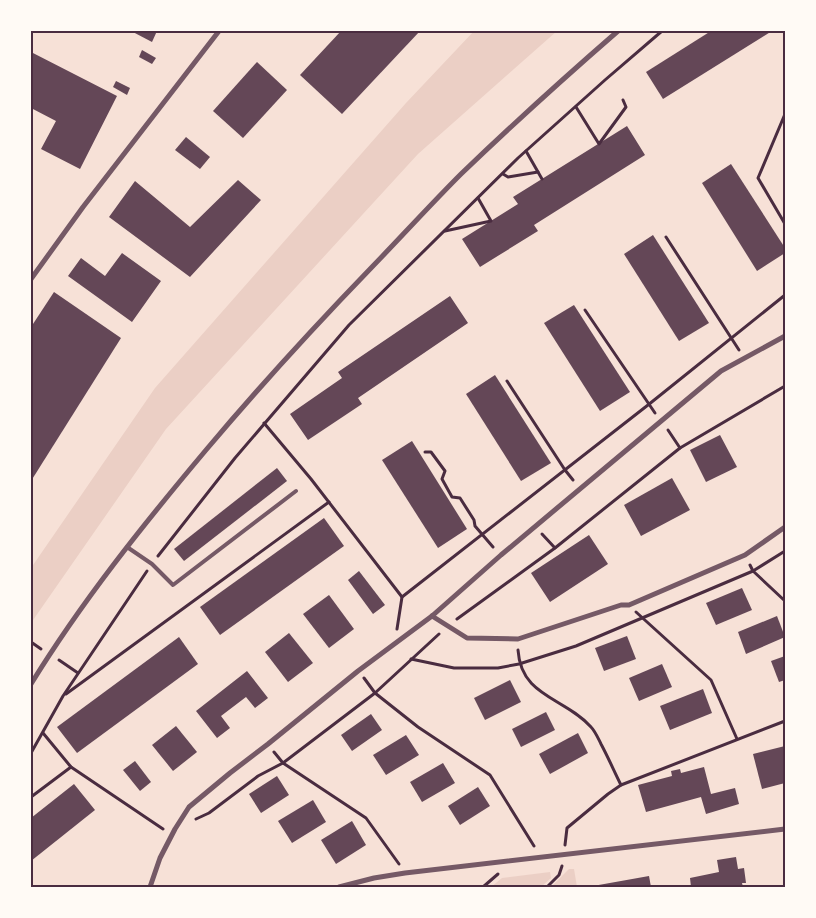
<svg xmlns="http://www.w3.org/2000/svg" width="816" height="918" font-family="'Alegreya Sans',sans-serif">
<rect width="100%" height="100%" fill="#f7e1d7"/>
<g fill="#ebcfc5">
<polygon points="474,31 557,31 418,154 166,429 31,623 31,568 155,388 406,103"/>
<polygon points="569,869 574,869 577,887 551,887"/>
<polygon points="550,872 551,878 541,887 491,887 502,878"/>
</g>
<g fill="#644757">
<polygon points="131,31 157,31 152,42"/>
<polygon points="341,31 420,31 342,114 300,75"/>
<polygon points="711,31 772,31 663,99 646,72"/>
<polygon points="142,50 156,58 152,64 139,57"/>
<polygon points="31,52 117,96 80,169 41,149 56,121 31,108"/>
<polygon points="257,62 287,90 243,138 213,111"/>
<polygon points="116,81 130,88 127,95 113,87"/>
<polygon points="627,126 645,155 534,225 538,231 480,267 462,239 518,204 513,197"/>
<polygon points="186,137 210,157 200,169 175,150"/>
<polygon points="731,164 785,248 785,253 757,271 702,183"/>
<polygon points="238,180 261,200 190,277 109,217 135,181 190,227"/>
<polygon points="653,235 709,323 679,341 624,254"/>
<polygon points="122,253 161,281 132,322 68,276 81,258 105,276"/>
<polygon points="54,292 121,338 31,481 31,327"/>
<polygon points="450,296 468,323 358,398 362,404 308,440 290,414 342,378 338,372"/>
<polygon points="574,305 630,392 600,411 544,323"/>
<polygon points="495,375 551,463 521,481 466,394"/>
<polygon points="720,435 737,467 706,482 690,450"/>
<polygon points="412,441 467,529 438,548 382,460"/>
<polygon points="277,468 287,481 184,561 174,549"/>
<polygon points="672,478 690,510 641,536 624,505"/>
<polygon points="324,518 344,546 220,635 200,607"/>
<polygon points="589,535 608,564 550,602 531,573"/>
<polygon points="359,571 385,605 373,614 348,580"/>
<polygon points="742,588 752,610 716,625 706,603"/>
<polygon points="329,595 354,629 329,648 303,614"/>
<polygon points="777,616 785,637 746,654 738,632"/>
<polygon points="289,633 313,663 288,682 265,652"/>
<polygon points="627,636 636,659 604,671 595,648"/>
<polygon points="179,637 198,664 77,753 57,727"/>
<polygon points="785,656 785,680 779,682 771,661"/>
<polygon points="662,664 672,687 639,701 629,678"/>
<polygon points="247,671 268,698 255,708 246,697 221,716 230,728 217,738 196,711"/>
<polygon points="510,680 521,702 485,720 474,698"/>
<polygon points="703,689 712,713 670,730 660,706"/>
<polygon points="546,712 555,730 521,747 512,729"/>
<polygon points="371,714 382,730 352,751 341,735"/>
<polygon points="176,726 197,752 173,771 152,745"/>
<polygon points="578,733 588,753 550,774 539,754"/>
<polygon points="406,735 419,755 386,775 373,755"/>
<polygon points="785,746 785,783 762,789 753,754"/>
<polygon points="135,761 151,782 140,791 123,770"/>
<polygon points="443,763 455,783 422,802 410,782"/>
<polygon points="704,767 711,794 735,788 739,804 706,814 701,797 646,812 638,785 672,776 671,771 680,769 681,773"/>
<polygon points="277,776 289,795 261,813 249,794"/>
<polygon points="74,784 95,810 31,861 31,818"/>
<polygon points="478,787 490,806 460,825 448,806"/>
<polygon points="313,800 326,822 292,843 278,821"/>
<polygon points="352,821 366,845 336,864 321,840"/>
<polygon points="736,857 738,869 744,868 746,883 742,883 743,887 691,887 690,878 719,872 717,860"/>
<polygon points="649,876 651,887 593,887 593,886"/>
</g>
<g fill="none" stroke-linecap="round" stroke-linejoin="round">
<g stroke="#4a2c40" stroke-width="3">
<polyline points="576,107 599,144 626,107 623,100"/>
<polyline points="785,114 758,178 785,224"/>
<polyline points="526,151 538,172"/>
<polyline points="503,174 508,177 538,172 542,179"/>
<polyline points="445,231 491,221 478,198"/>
<polyline points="666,237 739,350"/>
<polyline points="585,310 655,413"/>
<polyline points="507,381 565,470 573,480"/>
<polyline points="264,423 311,479 402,597"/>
<polyline points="668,430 680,448"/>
<polyline points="425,452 431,452 445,471 442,479 452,497 460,498 474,520 475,526 493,547"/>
<polyline points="542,534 555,548"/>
<polyline points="158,556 235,458 349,325 518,158 605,80 662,31"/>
<polyline points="750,565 753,571 785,601"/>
<polyline points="636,612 711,680 737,739"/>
<polyline points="457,619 555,548 680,448 785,386"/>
<polyline points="397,629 402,597 648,405 785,295"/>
<polyline points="31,642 41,649"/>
<path d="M518 650C521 697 564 697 591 727 595 731 598 738 601 744 608 757 614 771 621 785"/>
<polyline points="411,659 454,668 498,668 519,664 576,646 753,571 785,551"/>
<polyline points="59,660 78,673"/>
<polyline points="364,678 375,693 418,727 490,775 534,846"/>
<polyline points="66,694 329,502"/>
<polyline points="43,733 71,767 163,829"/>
<polyline points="274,752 283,763 366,818 399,864"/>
<polyline points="31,753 63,696 147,571"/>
<polyline points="31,797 71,767"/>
<polyline points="196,819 209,813 258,776 283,763 375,693 439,634"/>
<polyline points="565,845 567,828 608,794 621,785 785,721"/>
<polyline points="483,887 498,874"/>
<polyline points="547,887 559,875 562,866"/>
</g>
<polyline stroke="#755966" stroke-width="4" points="127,547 152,564 173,585 296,491"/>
<g stroke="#755966" stroke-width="5">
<polyline points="31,279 83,207 219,31"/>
<polyline points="432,616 467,638 518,639 621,605 629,605 745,555 785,527"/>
<path d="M31 684C82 601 143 525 206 450 259 387 315 326 372 267 402 236 431 204 461 174 512 125 565 77 618 31"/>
<polyline points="150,887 160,858 175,829 189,807 230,773 268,744 358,671 432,616 501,555 721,371 785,336"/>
<polyline points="339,887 374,878 405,873 785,829"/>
</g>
</g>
<rect width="816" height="918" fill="none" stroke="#fffaf5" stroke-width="65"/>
<rect x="32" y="32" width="752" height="854" fill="none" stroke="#4a2c40" stroke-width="2"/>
</svg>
